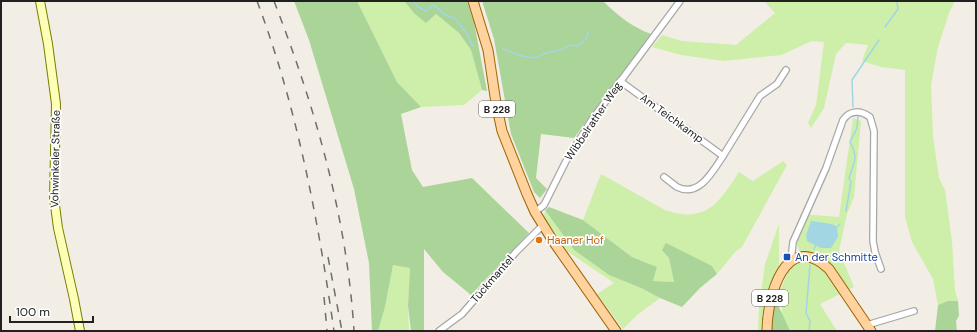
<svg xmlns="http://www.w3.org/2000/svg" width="977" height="332" font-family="'DM Sans',sans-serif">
<rect width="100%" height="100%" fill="#f2eee6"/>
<g fill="#cdefa9">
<polygon points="357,1 404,1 414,13 436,14 459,33 471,50 482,90 464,105 421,107 397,82"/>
<polygon points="764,1 955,1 949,13 938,47 931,85 933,136 939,178 945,190 952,241 955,291 958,301 948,301 938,305 933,279 912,242 905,217 905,70 881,67 862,61 868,45 846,43 836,54 824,108 811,128 808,123 816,105 824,42 812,41 781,55 724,61 681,55 652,47 662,35 682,41 736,45 775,13"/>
<polygon points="853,118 861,121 854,197 847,214 839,251 854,287 820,304 837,331 790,331 782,315 782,296 780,290 789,270 799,262 804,262 793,235 801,214 839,217"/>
<path d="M783 161 787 165 742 247 736 251 717 274 712 266 662 250 669 258 674 282 653 281 657 267 632 257 583 220 601 174 665 210C706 224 719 203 739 172L753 181Z"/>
<polygon points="545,210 574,250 609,275 641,288 660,298 637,315 623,329 597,294 614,283 567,251 544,216"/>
<polygon points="779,224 779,268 764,299 762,331 758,331 759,308 765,264"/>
<polygon points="393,265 410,267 408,306 409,331 378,331 385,307"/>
</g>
<g fill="#abd498">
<polygon points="294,1 357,1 397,82 421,107 401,114 412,170 423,187 472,178 529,233 471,295 443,272 424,249 424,331 411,331 408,306 410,268 393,265 385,307 378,331 372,331 369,263 354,189 309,40"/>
<polygon points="404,1 467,1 474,22 487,91 482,90 471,50 459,33 436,14 426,23 414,13"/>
<path d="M482 1H603C617 15 632 27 651 34L574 138 541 134 536 178 547 189 540 198 534 192 511 134 494 39Z"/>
<polygon points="549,207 583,220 632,257 657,267 653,281 674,282 669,258 662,250 666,243 712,266 717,274 700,288 682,307 660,298 641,288 609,275 574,250 545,210"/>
<polygon points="774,296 790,331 772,331 772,315"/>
<polygon points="948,301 958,301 959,316 956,321 957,331 935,331 938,305"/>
</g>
<polygon fill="#a3d6e3" points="811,221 832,224 837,227 838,237 831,248 821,248 807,241 806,235"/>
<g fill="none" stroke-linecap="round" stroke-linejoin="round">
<g stroke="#a3d6e3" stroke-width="1.5">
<path d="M413 1 418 7 426 11 433 5C443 11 442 16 455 18L467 34 473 46"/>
<polyline points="885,27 898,9 897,2"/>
<path d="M503 49 522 56 535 58C547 50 559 53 570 45L578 46 586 39 589 31"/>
<polyline points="853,107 852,80 879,40"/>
<path d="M846 211 851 182 849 178C854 161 859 159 850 142L857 128 858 115"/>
<polyline points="836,228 840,224"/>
<polyline points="814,249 816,245"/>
<polyline points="809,331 810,321 806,313 810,265"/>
</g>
<g stroke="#a7a7a7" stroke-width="8">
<g id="street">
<polyline points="620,81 723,156 760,96 777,84 786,70"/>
<path d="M664 177C668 180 673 184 677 187 699 198 713 171 723 156"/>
<polyline points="535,212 544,205 566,161 591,121 680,1"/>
<path d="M791 261 793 242 826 168 843 120C850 110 860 110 870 117L874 131 873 241 875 252 881 269"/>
<polyline points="867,325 914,311"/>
<polyline points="439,331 462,314 516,252 543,225"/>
</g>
</g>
<g stroke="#757f00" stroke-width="10">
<polyline id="secondary" points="40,1 48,44 56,104 54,198 58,228 74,299 80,331"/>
</g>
<g stroke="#9d6400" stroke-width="11">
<g id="primary">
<polyline points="473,1 488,50 496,103 502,131 527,194 535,212 553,241 616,331"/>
<path d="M767 331C767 298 785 228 829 269L871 331"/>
</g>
</g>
<use href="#street" stroke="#fff" stroke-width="5.5"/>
<use href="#secondary" stroke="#fdffb7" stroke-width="8"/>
<use href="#primary" stroke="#ffd29e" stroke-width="9"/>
<g stroke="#6e6e6e" stroke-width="1.5" stroke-dasharray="8 8" stroke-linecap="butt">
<path d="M257 1C297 107 318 219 334 331"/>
<path d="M274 1C315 107 347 217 354 331"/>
<polyline points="328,257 342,331"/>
<polyline points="324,297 327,331"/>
</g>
</g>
<circle fill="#e8710a" stroke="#fff" stroke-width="1.5" cx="539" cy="240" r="4"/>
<rect fill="#1a4fb4" stroke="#fff" stroke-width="1.5" x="783" y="253" width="8" height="8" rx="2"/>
<g text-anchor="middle" stroke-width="3.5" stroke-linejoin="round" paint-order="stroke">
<g fill="#fff" stroke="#636363" stroke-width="1">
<rect x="479" y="101" width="36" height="16" rx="3"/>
<rect x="752" y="290" width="36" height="16" rx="3"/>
</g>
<g font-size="10" font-weight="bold" fill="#202020">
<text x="497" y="113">B 228</text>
<text x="770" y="302">B 228</text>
</g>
<g font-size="11" fill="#202020" stroke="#fff">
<text transform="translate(672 118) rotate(36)" y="4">Am Teichkamp</text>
<text transform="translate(593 121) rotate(-56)" y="4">Wibbelrather Weg</text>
<text transform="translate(55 159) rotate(-89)" y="4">Vohwinkeler Straße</text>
<text transform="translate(492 279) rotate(-49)" y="4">Tückmantel</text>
</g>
<g font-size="11" fill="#c56008" stroke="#fff" text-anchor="start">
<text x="547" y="244">Haaner Hof</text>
</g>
<g font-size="11" fill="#164399" stroke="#fff" text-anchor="start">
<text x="795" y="261">An der Schmitte</text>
</g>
</g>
<rect width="977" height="332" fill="none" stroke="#202020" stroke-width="4"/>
<path d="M10 316v6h83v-6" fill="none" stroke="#202020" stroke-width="2"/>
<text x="16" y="316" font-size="12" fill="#202020" stroke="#ffffff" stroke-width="3" paint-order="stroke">100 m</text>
</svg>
